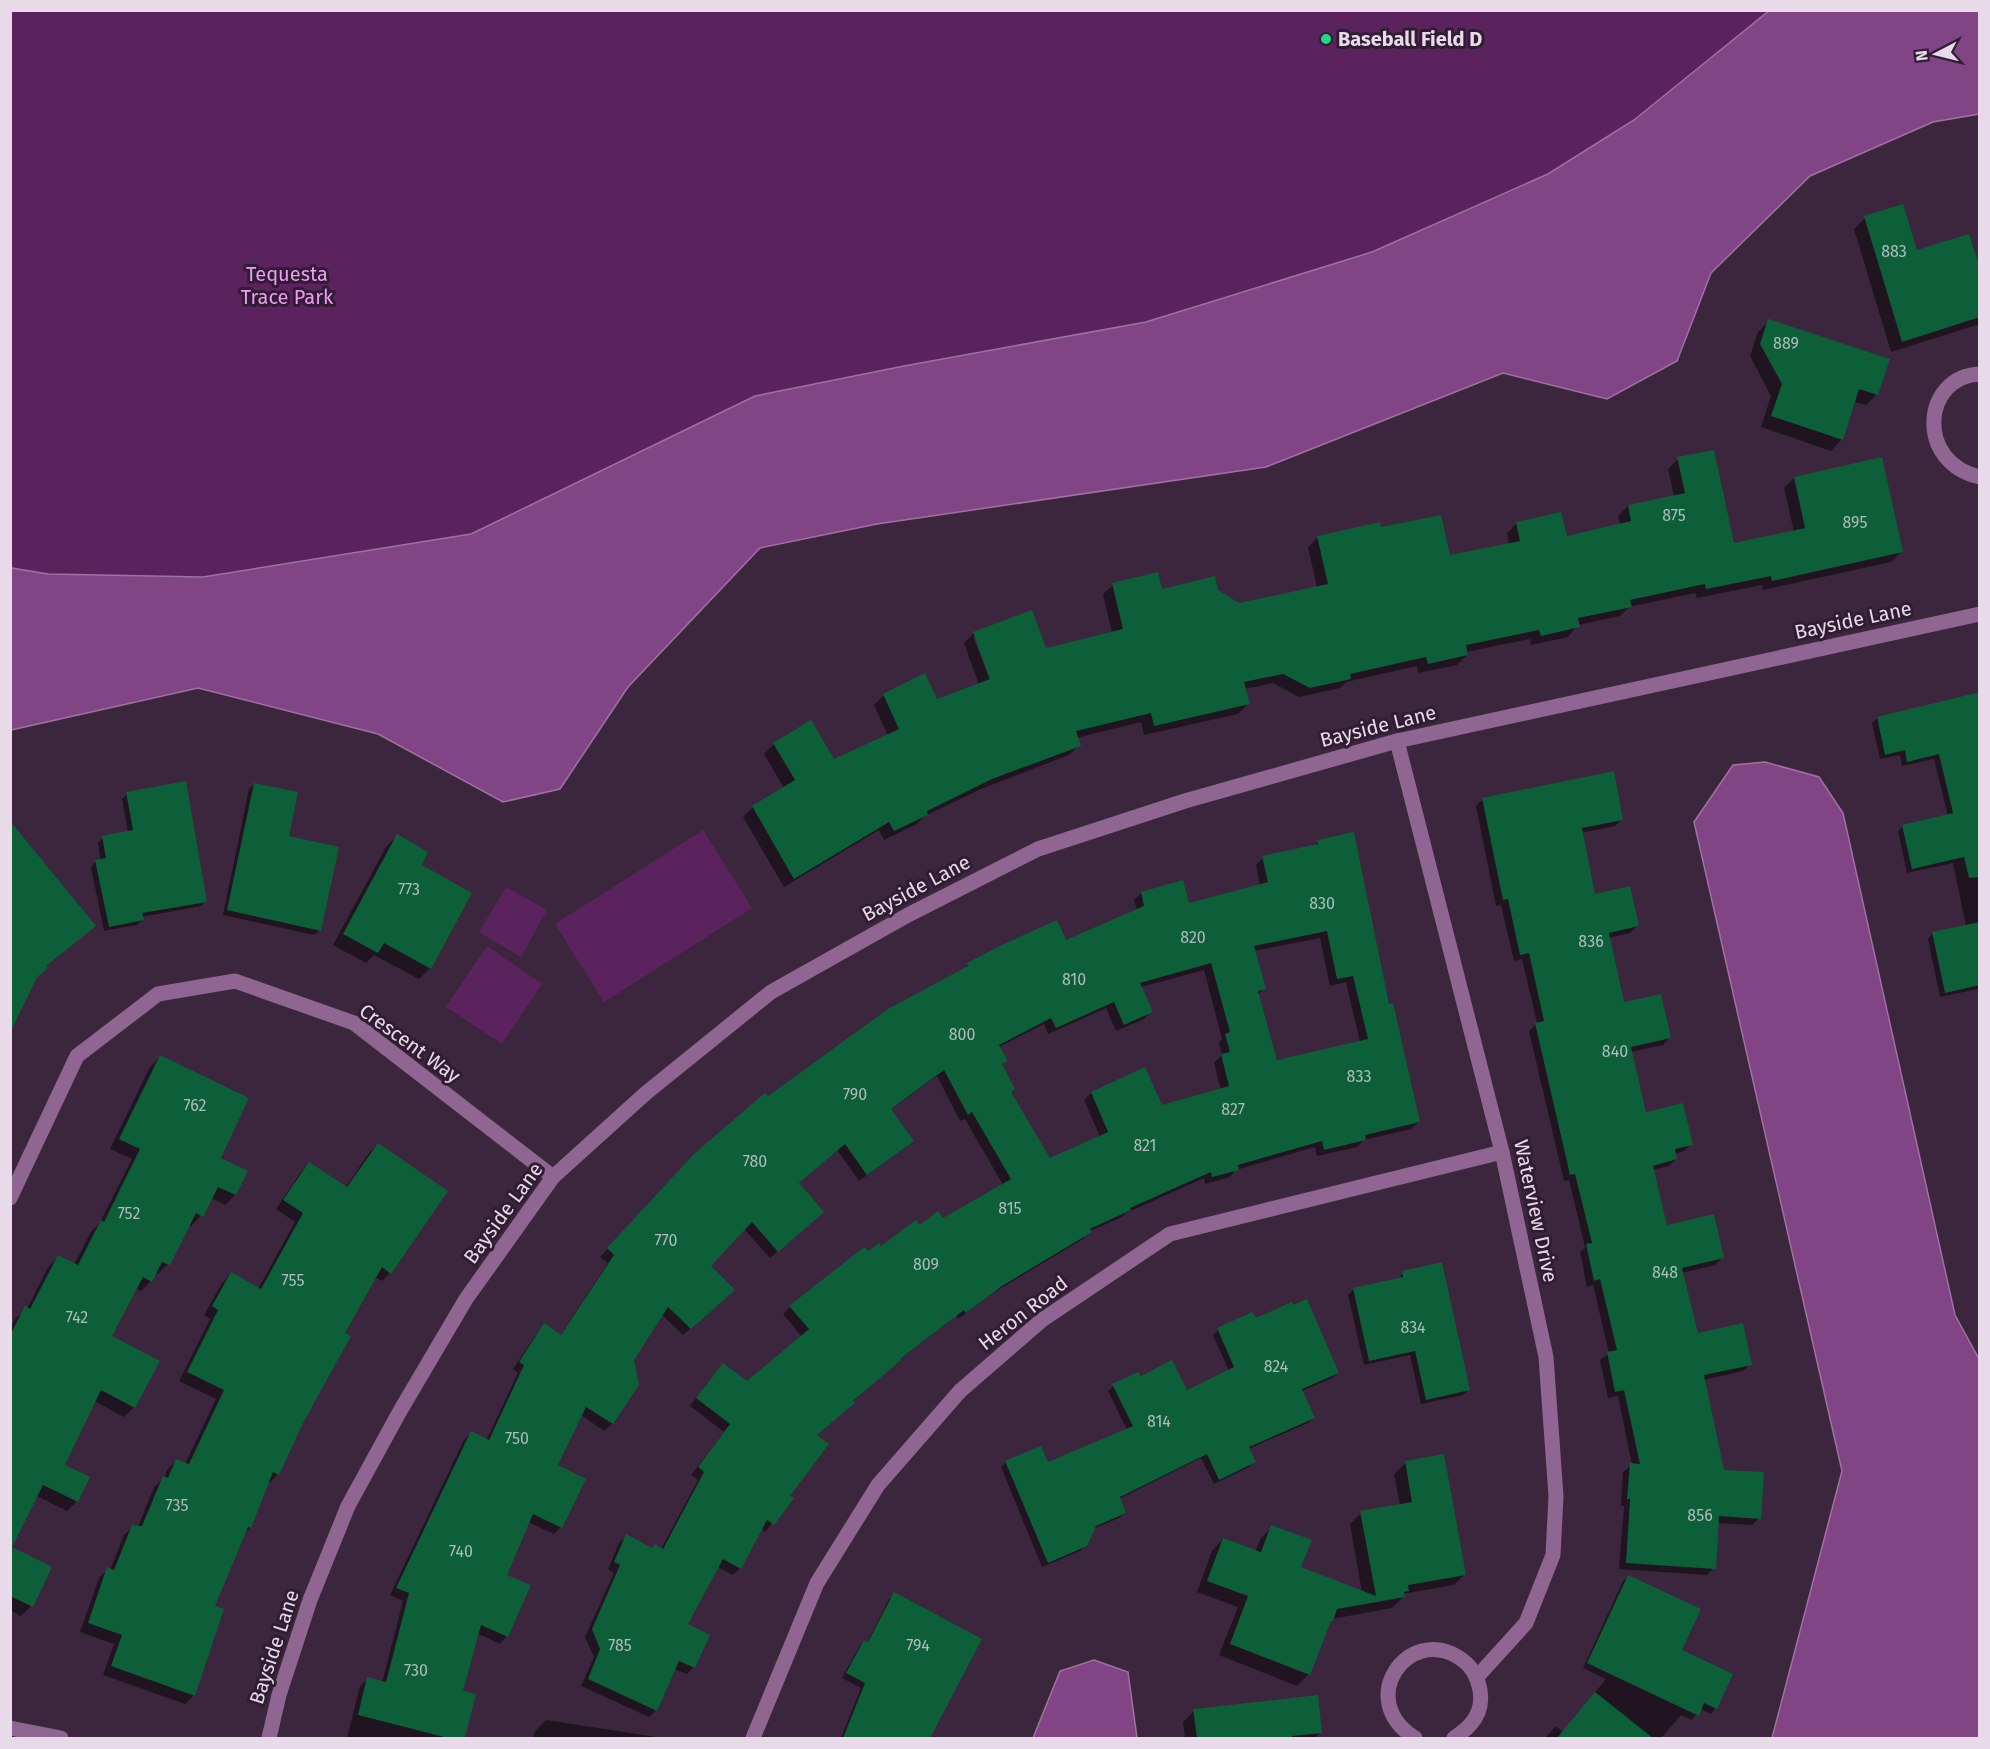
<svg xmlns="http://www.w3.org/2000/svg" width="1990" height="1749" font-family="'Fira Sans',sans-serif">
<rect width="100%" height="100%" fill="#3c263d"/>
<g fill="#5a235e">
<polygon points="11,11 1770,11 1634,120 1548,174 1372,252 1146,322 755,396 471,534 203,577 48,574 11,568"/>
<polygon points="703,830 752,908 604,1002 555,924"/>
<polygon points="506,887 547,910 521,957 479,932"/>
<polygon points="487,946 542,984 502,1044 446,1007"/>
</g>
<g fill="#814485" stroke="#a071a3" stroke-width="1.5">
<polygon points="1770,10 1979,11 1979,114 1933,122 1810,176 1711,273 1677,361 1607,399 1503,373 1266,467 877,524 760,548 628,687 560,789 503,802 378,734 198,688 11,730 11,568 48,574 203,577 471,534 755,396 904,366 1146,322 1372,252 1548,174 1634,120"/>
<polygon points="1765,762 1819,777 1843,813 1955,1315 1979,1359 1979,1738 1772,1738 1842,1471 1694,822 1733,765"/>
<polygon points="1094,1660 1128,1672 1137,1738 1033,1738 1060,1671"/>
</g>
<g fill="#0007" fill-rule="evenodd">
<polygon points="1865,218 1916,252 1980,273 1980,324 1891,352 1854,229"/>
<polygon points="1769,321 1877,394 1866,405 1854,402 1842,439 1831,451 1761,427 1771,396 1750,356 1758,332"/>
<path d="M1678 459 1732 545 1794 532 1784 488 1794 478 1901 552 1891 562 1763 590 1762 585 1697 598 1695 593 1629 607 1620 616 1578 625 1568 637 1531 645 1530 639 1466 652 1467 655 1457 665 1418 673 1417 666 1346 682 1340 688 1299 697 1273 683 1244 689 1248 704 1238 714 1144 735 1141 722 1076 738 1079 745 1069 755 981 789 925 816 917 824 884 840 879 830 784 887 743 817 753 807 784 788 764 754 774 744 834 761 888 736 874 705 884 695 936 701 979 685 964 643 974 633 1045 650 1112 633 1103 594 1113 585 1161 591H1217L1239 604 1317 587 1308 547 1318 537 1380 529 1448 557 1509 544 1507 533 1517 523 1566 538 1620 525 1618 516 1628 506 1674 497 1668 469ZM973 636H976L994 685 992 686Z"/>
<polygon points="1980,694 1980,998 1978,989 1940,997 1928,939 1933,933 1966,926 1953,863 1907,873 1898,831 1903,826 1948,816 1934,759 1902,766 1900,755 1880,759 1872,723 1877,718"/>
<polygon points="254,784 287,837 320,930 314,935 223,915 249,789"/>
<polygon points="127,794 206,901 201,906 142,917 142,920 137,925 104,931 91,867 96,861 101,861 98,843 103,838 128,833 122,799"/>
<polygon points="1483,799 1622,819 1615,826 1581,833 1594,896 1637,926 1630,933 1608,938 1623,1004 1670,1037 1663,1045 1630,1052 1645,1114 1692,1144 1684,1151 1674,1154 1676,1159 1669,1166 1652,1170 1666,1227 1722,1258 1715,1265 1682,1273 1696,1335 1750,1364 1743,1371 1703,1380 1723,1471 1759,1518 1752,1525 1717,1523 1714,1568 1707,1575 1619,1569 1624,1506 1621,1506 1623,1472 1632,1465 1618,1396 1608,1398 1600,1360 1609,1353 1593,1285 1587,1287 1580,1252 1585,1247 1569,1180 1564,1181 1529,1031 1537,1023 1522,959 1514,961 1501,905 1496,906 1476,806"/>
<polygon points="397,836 420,866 430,968 419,979 374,955 366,963 333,945 386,847"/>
<path d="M1318 842 1388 1006 1419 1122 1411 1129 1364 1140 1357 1147 1317 1156 1315 1147 1236 1170 1230 1177 1205 1184 1204 1178 1126 1213 1122 1217 1090 1231 1083 1239 993 1293 958 1319 956 1316 899 1360 816 1435 788 1496 792 1499 765 1532 761 1529 740 1568 733 1575 717 1567 685 1625 694 1667 687 1674 674 1669 656 1710 649 1717 581 1686 594 1657 585 1637 614 1573 608 1569 619 1543 627 1536 652 1549H661L698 1480 691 1475 724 1432 690 1406 716 1372 723 1365 747 1383 802 1337 783 1314 790 1307 867 1253 920 1227 943 1220 1003 1185 965 1119 960 1121 937 1076 890 1110 912 1141 904 1148 859 1181 837 1150 798 1184 815 1219 770 1258 744 1229 709 1266 726 1297 683 1335 661 1314 632 1359 637 1385 612 1424 604 1431 581 1415 556 1466 561 1527 554 1534 528 1522 505 1575 507 1636 500 1644 477 1633 461 1692 474 1695 463 1738H347L360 1686 368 1679 382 1683 403 1601 390 1595 464 1440 471 1433 486 1441 518 1373 513 1369 537 1333 544 1325 560 1336 608 1263 600 1257 687 1164 768 1098 960 972 968 965 1066 942 1137 911 1134 900 1141 893 1188 904 1260 886 1256 865 1263 858 1312 847ZM1320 938 1330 986 1346 982 1360 1042 1276 1061 1258 995 1264 988 1254 951ZM1204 970 1222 1039 1219 1042 1222 1055 1214 1063 1221 1090 1161 1107 1144 1069 1091 1093 1084 1100 1100 1137 1049 1160 1010 1093 1001 1066 1007 1061 999 1047 1044 1024 1048 1034 1106 1008 1116 1031 1144 1019 1151 1011 1141 987Z"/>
<polygon points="160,1057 219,1159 235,1195 225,1205 211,1198 201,1216 191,1226 188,1224 168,1264 158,1274 155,1273 151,1281 141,1291 135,1288 110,1336 134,1407 124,1417 94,1401 63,1466 77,1501 67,1511 37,1496 10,1548 10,1328 16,1318 27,1309 48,1267 58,1257 74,1265 91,1232 99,1224 132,1159 110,1149 150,1067"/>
<polygon points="378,1144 390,1273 382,1281 375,1277 343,1334 278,1474 269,1483 267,1482 250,1528 244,1533 213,1606 194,1695 185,1704 103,1675 114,1644 80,1632 99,1578 108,1569 110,1570 124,1535 133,1527 138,1527 154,1487 164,1478 167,1470 176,1461 185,1464 216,1399 179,1381 210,1319 204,1315 222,1283 231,1274 258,1289 295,1222 276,1209 301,1172 309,1163 345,1188 369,1153"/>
<polygon points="1403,1273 1469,1389 1463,1395 1421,1404 1410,1355 1364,1365 1348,1295 1354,1289 1398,1280"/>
<polygon points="1255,1320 1338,1373 1332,1378 1302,1391 1314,1418 1308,1423 1248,1449 1254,1462 1249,1467 1214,1484 1201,1458 1119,1499 1125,1513 1119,1518 1093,1529 1086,1545 1080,1551 1042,1567 1001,1467 1006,1462 1047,1464 1127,1430 1108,1391 1113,1386 1140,1378 1186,1392 1229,1371 1213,1335 1218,1330"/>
<polygon points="1406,1463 1465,1574 1454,1585 1403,1594 1403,1597 1392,1608 1332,1619 1328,1624 1309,1674 1297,1686 1219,1655 1238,1607 1197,1592 1212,1551 1223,1539 1255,1552 1261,1538 1272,1527 1299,1568 1362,1592 1350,1524 1361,1513 1400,1505 1394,1474"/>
<polygon points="10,1548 31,1606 21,1616 10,1610"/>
<polygon points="1629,1576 1716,1708 1711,1714 1700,1709 1692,1720 1681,1715 1661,1738 1545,1738 1556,1726 1563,1732 1606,1679 1583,1668 1623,1581"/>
<polygon points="895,1594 980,1640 928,1738 841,1738 861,1688 842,1678 859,1647 864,1641 867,1643 889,1599"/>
<polygon points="1194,1711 1321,1732 1315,1738 1185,1738 1183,1722"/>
<polygon points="546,1720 663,1738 533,1738 535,1731"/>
</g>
<g fill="#0c5f39" fill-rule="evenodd">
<polygon points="1903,204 1917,250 1969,234 1980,268 1980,317 1902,342 1864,216"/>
<polygon points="1768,319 1890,359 1878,395 1859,389 1843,440 1771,416 1782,384 1760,344"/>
<polygon points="1714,450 1734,543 1805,528 1794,477 1882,457 1903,552 1772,581 1771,576 1706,589 1705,584 1630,600 1632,607 1578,618 1580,627 1541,636 1539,630 1466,645 1468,655 1428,664 1426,657 1350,674 1351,679 1310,688 1283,674 1244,682 1250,704 1154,726 1151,713 1076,731 1081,746 992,779 927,811 928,815 894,831 889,822 794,879 752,806 795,780 773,743 811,720 834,759 899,729 883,694 925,673 937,699 990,679 973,632 1032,610 1046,648 1123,629 1112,583 1158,572 1162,589 1215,576 1218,590 1239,603 1328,584 1317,536 1380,522 1381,527 1441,515 1450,555 1520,541 1516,522 1561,512 1567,536 1631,521 1628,505 1685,493 1677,457"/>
<polygon points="1980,692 1980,877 1969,878 1964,857 1912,869 1902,825 1953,813 1939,754 1907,762 1905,750 1885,755 1877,717"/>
<polygon points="1614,771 1623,820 1582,828 1595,894 1630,886 1639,926 1609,933 1624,1002 1661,994 1671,1038 1631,1047 1646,1112 1683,1103 1693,1145 1675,1149 1677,1159 1653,1166 1667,1225 1714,1214 1724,1258 1682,1268 1698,1333 1743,1323 1752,1365 1704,1375 1724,1470 1764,1472 1761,1519 1719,1516 1716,1569 1626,1563 1630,1499 1627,1499 1630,1463 1640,1464 1624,1390 1615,1392 1607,1352 1617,1350 1600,1279 1594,1281 1586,1244 1592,1243 1575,1174 1570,1175 1535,1023 1544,1021 1529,953 1520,955 1508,899 1503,900 1482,798"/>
<polygon points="186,781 207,902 142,913 144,920 109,927 95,860 106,858 102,836 133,830 126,792"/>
<polygon points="254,783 298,792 289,836 339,847 321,931 227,910"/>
<polygon points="10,821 96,926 46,966 48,968 37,977 10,1033"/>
<path d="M1354 832 1389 1004 1393 1003 1420 1122 1365 1135 1366 1140 1324 1150 1322 1141 1238 1165 1239 1170 1212 1177 1211 1172 1130 1208 1131 1210 1090 1229 1092 1232 1002 1286 966 1313 964 1310 900 1359 901 1360 853 1401 855 1403 817 1435 829 1444 790 1496 794 1498 774 1525 767 1520 741 1569 723 1559 688 1624 710 1635 695 1668 679 1661 657 1711 588 1679 600 1649 592 1629 620 1565 614 1562 626 1534 652 1548 655 1544 663 1549 704 1472 698 1467 730 1424 696 1398 723 1363 747 1381 809 1329 789 1306 864 1247 868 1251 879 1243 881 1246 916 1220 920 1225 938 1211 943 1218 1011 1179 972 1112 968 1115 944 1070 891 1109 914 1141 867 1175 845 1144 799 1183 824 1212 778 1252 752 1222 711 1266 735 1290 691 1329 668 1307 634 1360 639 1385 613 1424 586 1407 558 1465 586 1479 562 1528 533 1514 507 1575 531 1585 508 1637 481 1625 463 1691 476 1694 465 1738H448L358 1715 367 1677 386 1682 409 1593 396 1588 471 1431 489 1440 524 1365 519 1362 544 1323 561 1335 614 1255 607 1248 694 1154 765 1093 768 1096 888 1009 968 966 967 963 1004 944 1057 920 1066 940 1144 906 1141 892 1183 880 1189 903 1268 882 1262 856 1318 844 1317 840ZM1327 931 1337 979 1353 976 1368 1039 1277 1060 1258 991 1266 989 1254 946ZM1211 963 1230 1032 1225 1034 1230 1052 1221 1054 1229 1086 1162 1105 1145 1067 1091 1092 1108 1132 1050 1158 1011 1092 1015 1089 1002 1064 1008 1061 999 1045 1051 1018 1056 1028 1114 1002 1124 1025 1153 1012 1140 983Z"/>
<polygon points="397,834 428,852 422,865 472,893 431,969 384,943 378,953 343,934"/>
<polygon points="1980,922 1980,985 1945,993 1932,932"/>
<polygon points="160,1055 249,1098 221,1158 248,1171 236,1195 218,1187 203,1217 196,1213 170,1265 162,1262 152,1282 143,1277 112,1336 160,1361 135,1408 101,1390 65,1465 90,1477 78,1502 43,1485 12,1547 52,1567 33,1607 10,1596 10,1335 25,1306 30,1309 58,1255 78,1265 101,1220 104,1222 140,1149 119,1139"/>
<polygon points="378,1143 448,1191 391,1274 382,1267 345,1333 351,1336 303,1423 279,1475 273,1472 251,1528 248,1527 215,1606 224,1609 195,1696 111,1666 122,1635 88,1623 107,1567 114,1570 132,1525 142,1526 163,1476 168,1478 176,1459 189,1464 224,1390 187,1372 218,1310 212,1306 231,1272 261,1289 303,1213 283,1200 309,1162 347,1187"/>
<polygon points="1442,1262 1470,1390 1426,1400 1415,1351 1369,1361 1353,1288 1403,1277 1402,1271"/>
<polygon points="1307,1299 1339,1373 1302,1389 1315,1418 1249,1447 1256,1462 1219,1480 1207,1454 1120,1497 1126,1513 1096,1526 1087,1546 1048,1563 1005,1461 1041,1446 1048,1462 1133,1426 1112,1384 1138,1372 1141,1376 1172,1360 1187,1390 1234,1367 1217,1328 1252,1312 1256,1318 1292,1302 1293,1305"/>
<polygon points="1444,1454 1466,1575 1408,1585 1409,1591 1404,1592 1405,1597 1337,1609 1333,1621 1331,1621 1310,1675 1230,1644 1248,1596 1207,1581 1223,1538 1261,1552 1271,1525 1312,1540 1301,1567 1376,1596 1360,1511 1412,1502 1405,1461"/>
<polygon points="1628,1575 1701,1609 1682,1650 1733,1674 1717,1709 1704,1703 1699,1716 1587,1663"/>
<polygon points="894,1592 982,1639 930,1738 843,1738 865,1683 846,1673 864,1640 868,1642"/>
<polygon points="1595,1692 1653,1738 1557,1738"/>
<polygon points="1318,1695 1322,1733 1292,1736 1292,1738 1197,1738 1193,1709"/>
</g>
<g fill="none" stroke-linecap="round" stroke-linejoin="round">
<g stroke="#8f6692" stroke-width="15">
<path d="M1980 374C1922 376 1915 463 1980 477"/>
<polyline points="1397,741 1502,1152 1546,1357 1556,1496 1553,1555 1526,1623 1477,1677"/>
<polyline points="10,1198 77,1056 158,994 235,981 354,1023 553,1177"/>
<polyline points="10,1728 61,1738"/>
<polyline points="269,1738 279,1695 310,1600 348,1506 400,1411 466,1299 553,1177 646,1093 771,992 908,915 1038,849 1185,801 1397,741 1980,614"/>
<polyline points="753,1738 817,1583 878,1485 960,1391 1042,1320 1170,1234 1502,1152"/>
<path d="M1415 1738C1354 1699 1409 1626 1458 1657 1471 1665 1477 1675 1480 1690 1484 1713 1471 1727 1454 1738"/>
</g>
</g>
<circle fill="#1fd887" stroke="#311d33" stroke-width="2" cx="1326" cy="39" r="6"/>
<g text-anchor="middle" stroke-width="6" stroke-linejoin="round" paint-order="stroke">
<g font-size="16" fill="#b1bbbd">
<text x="1894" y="257">883</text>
<text x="1786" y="349">889</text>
<text x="1674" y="521">875</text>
<text x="1855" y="528">895</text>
<text x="409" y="895">773</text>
<text x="1322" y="909">830</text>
<text x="1193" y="943">820</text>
<text x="1591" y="947">836</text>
<text x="1074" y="985">810</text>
<text x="962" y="1040">800</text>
<text x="1615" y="1057">840</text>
<text x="1359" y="1082">833</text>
<text x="855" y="1100">790</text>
<text x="195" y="1111">762</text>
<text x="1233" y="1115">827</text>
<text x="1145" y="1151">821</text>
<text x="755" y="1167">780</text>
<text x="1010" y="1214">815</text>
<text x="129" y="1219">752</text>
<text x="666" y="1246">770</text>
<text x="926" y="1270">809</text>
<text x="1665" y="1278">848</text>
<text x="293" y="1286">755</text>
<text x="77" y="1323">742</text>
<text x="1413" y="1333">834</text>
<text x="1276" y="1372">824</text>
<text x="1159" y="1427">814</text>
<text x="517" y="1444">750</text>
<text x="177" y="1511">735</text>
<text x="1700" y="1521">856</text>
<text x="461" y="1557">740</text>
<text x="620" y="1651">785</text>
<text x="918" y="1651">794</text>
<text x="416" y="1676">730</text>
</g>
<g font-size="20" font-weight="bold" fill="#e8dae9" stroke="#311d33" text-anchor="start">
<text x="1338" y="46">Baseball Field D</text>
</g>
<g font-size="20" fill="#ef9bf4" stroke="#311d33">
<text x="287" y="281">Tequesta<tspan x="287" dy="23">Trace Park</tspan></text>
</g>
<g font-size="20" fill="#e8dae9" stroke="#311d33">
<text transform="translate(1853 620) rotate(-12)" y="7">Bayside Lane</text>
<text transform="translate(1378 726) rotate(-14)" y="7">Bayside Lane</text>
<text transform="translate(916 888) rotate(-28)" y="7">Bayside Lane</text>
<text transform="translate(410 1043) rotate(36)" y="7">Crescent Way</text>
<text transform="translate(1536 1211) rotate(78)" y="7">Waterview Drive</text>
<text transform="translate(503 1213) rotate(-54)" y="7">Bayside Lane</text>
<text transform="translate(1023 1313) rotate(-38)" y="7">Heron Road</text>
<text transform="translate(274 1647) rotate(-72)" y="7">Bayside Lane</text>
</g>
</g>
<rect width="1990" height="1749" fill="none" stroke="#e8dae9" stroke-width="24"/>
<g transform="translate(1936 54) rotate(263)" stroke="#311d33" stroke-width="4.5" paint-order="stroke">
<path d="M0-4.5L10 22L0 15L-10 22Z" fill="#e8dae9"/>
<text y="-9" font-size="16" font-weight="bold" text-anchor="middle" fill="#e8dae9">N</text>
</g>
</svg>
